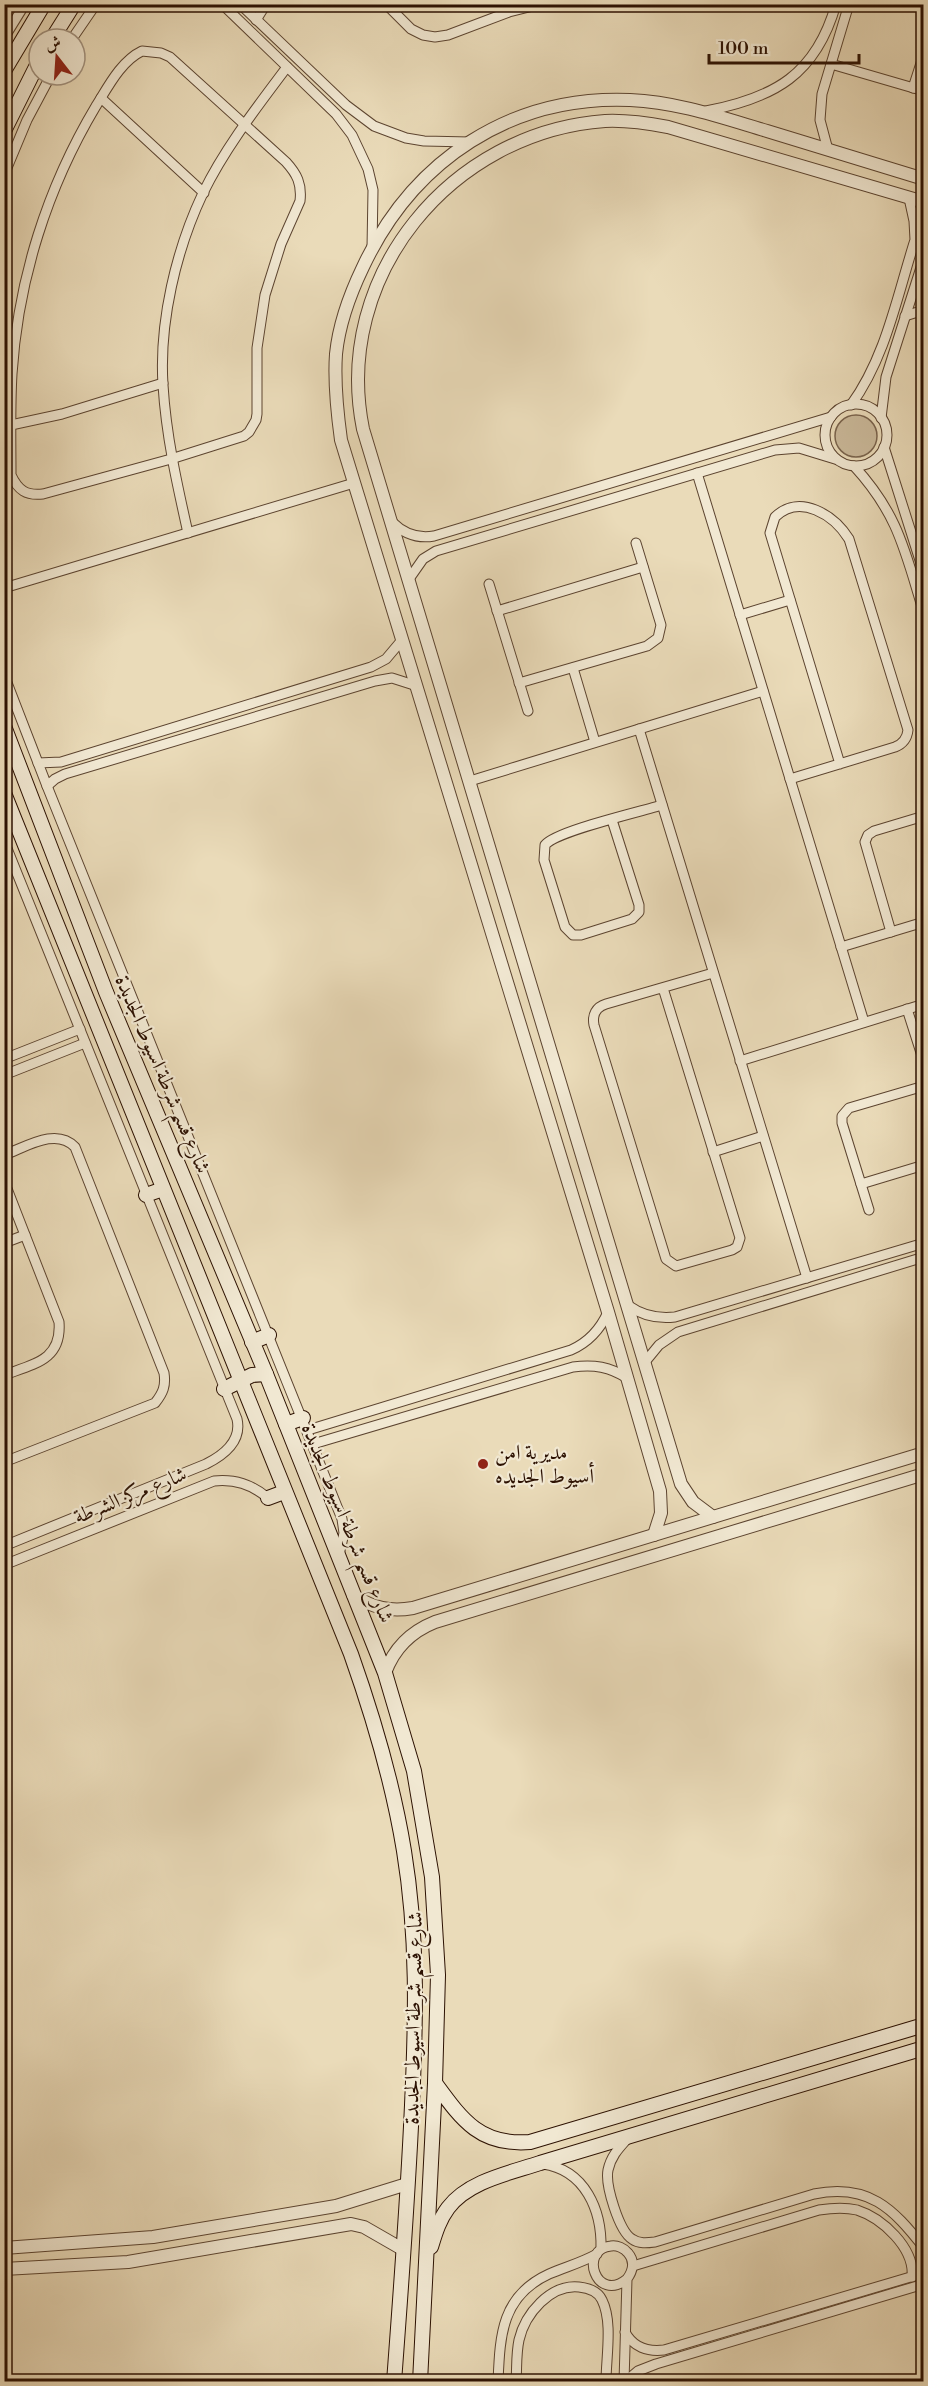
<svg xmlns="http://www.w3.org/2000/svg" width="928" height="2386" font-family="'Libre Bodoni',Amiri,serif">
<rect width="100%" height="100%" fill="#eadbb9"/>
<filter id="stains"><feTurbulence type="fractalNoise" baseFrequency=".00333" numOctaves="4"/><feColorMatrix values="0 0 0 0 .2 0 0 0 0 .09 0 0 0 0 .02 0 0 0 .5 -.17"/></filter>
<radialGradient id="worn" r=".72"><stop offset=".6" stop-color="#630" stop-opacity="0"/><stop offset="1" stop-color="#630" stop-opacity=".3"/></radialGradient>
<circle fill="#cab99a" stroke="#7b654e" stroke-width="1.5" cx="856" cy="436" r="21"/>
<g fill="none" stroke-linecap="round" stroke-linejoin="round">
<g stroke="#5c4430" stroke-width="11">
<g id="minor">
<polyline points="222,4 336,114 352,135 368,169 373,190 372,248"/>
<polyline points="240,4 346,105 374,126 406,138 424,141 470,142"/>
<polyline points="386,4 411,29 423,35 435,37 448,35 509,12 541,4"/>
<polyline points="683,4 703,4"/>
<polyline points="256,20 266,4"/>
<polyline points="4,38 25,4"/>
<polyline points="72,39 96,4"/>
<path d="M142 51 161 53 170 57 286 162C297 174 302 184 300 201L281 244 265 295 257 348V414L256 420 249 432 244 436 171 459 43 494C26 496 18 490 11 475 11 442 10 408 12 374 18 280 47 188 96 106 108 87 121 61 142 51Z"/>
<polyline points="831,64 924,91"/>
<polyline points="913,88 924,54"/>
<polyline points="101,98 204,193"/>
<path d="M706 111C774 98 816 75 836 4"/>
<polyline points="828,150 820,120 822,94 849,4"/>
<polyline points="4,175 27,120 51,75"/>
<polyline points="905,316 924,310"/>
<circle cx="856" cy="435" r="31"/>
<path d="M851 405C886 357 897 296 915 240L914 221 909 198"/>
<polyline points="881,418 886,377 924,258"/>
<polyline points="11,425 62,414 163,383"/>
<polyline points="884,447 924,573"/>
<path d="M854 466C899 515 905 552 924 613"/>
<polyline points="697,473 864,1022"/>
<path d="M392 522C404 534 417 539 434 536L831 417"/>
<path d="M188 533C177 484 166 435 163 385 159 322 176 250 203 193 225 148 257 107 287 67"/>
<polyline points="409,579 423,559 436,551 775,450 799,448 835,459"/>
<polyline points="489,584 528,711"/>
<polyline points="4,588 354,483"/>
<polyline points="497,611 643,567"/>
<polyline points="740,615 790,600"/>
<polyline points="573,668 595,742"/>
<polyline points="4,675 47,786 342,1519 344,1533 339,1555"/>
<polyline points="519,683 647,646 658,638 661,625 636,543"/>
<polyline points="639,729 807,1278"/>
<polyline points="38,763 61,762 371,667 386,659 402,640"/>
<path d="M790 779 895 747C903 744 907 739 908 730L849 539C834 515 800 493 775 517L770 533 840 764"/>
<polyline points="470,781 763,691"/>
<polyline points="47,786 55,779 65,774 375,681 392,678 417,686"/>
<path d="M612 820 639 905V912L632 919 581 935H573L565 927 544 860 545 845C556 831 640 812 662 805"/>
<path d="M4 841 237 1419C242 1441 224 1455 206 1464L4 1546"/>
<polyline points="891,932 865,842 868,835 874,831 924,816"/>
<polyline points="841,947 924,922"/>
<path d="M663 988 740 1238 737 1247 732 1250 676 1266 666 1259 594 1025C592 1015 596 1007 606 1004L713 973"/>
<polyline points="907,1009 924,1062"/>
<polyline points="4,1059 80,1029"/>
<polyline points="740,1061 924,1004"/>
<polyline points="4,1075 85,1043"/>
<polyline points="713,1152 763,1136"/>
<path d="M4 1155C26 1147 56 1127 75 1147L164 1373C166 1386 163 1393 155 1403L4 1462"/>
<path d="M4 1181 59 1322C62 1360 34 1364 4 1375"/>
<polyline points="861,1184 924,1165"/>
<polyline points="869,1210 842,1123 842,1116 849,1108 924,1086"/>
<polyline points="4,1243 25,1235"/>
<path d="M629 1306C643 1316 657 1319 675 1317L924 1243"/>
<polyline points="645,1362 659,1345 678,1332 924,1257"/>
<path d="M308 1430 571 1350C589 1342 600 1330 608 1312"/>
<path d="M313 1444 573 1367C594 1364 610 1367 627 1378"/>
<path d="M4 1565 214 1481C235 1479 251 1484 268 1498"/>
<path d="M628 2138C619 2148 611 2156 608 2170 605 2185 619 2231 632 2239 639 2244 647 2243 655 2242L814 2194C868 2183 893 2208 924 2248"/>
<path d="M543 2164C585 2170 602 2210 601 2249"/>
<path d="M633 2266 819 2210C832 2208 844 2207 857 2210 882 2218 915 2248 912 2277"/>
<path d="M625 2332C633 2347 648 2352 664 2350L924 2273"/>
<path d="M498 2382C500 2336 501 2296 549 2274 565 2267 581 2263 597 2254"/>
<path d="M516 2382C517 2368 516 2354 519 2340 525 2314 550 2284 579 2287 588 2288 598 2291 602 2300 613 2322 606 2357 606 2382"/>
<path d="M624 2382 627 2279C633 2271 635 2261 628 2253 624 2248 617 2245 611 2246 578 2249 596 2304 627 2279"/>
<polyline points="625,2382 638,2371 656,2364 924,2284"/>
</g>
</g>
<g stroke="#5c4430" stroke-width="14">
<g id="tertiary">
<path d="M713 1517 693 1502 681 1484 363 429C332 276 451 132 605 121 626 120 647 123 668 127L924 202"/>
<path d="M654 1535 661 1513 660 1491 608 1312 341 440C337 411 334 382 336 354 339 324 350 294 363 267 413 160 511 95 630 100 678 102 723 118 767 131 819 147 871 163 924 179"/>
<path d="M353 1595C373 1608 390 1612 413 1608L924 1453"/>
<path d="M385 1673C394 1648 410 1632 435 1622L924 1474"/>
<polyline points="4,2248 153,2237 336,2206 407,2184"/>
<polyline points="4,2269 128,2262 351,2224 364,2227 404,2250"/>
</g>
</g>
<g stroke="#2c1102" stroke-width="16">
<g id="secondary">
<polyline points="52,39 74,4"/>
<polyline points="4,71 44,4"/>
<polyline points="4,131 39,61"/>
<polyline points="4,726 106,992 266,1374 385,1673 414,1771 432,1877 438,1975 435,2083 420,2382"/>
<path d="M4 793 351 1654C374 1719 393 1783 404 1851 418 1936 416 2019 412 2105 408 2197 401 2289 394 2382"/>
<polyline points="146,1195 163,1189"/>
<polyline points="252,1342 269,1335"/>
<polyline points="224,1389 252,1375 266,1374"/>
<polyline points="286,1424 303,1418"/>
<polyline points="268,1498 284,1492"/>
<path d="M435 2083C462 2120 480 2146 530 2142L924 2025"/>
<path d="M431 2247C435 2234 439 2220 448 2208 468 2181 510 2173 540 2163L924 2048"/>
</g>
</g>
<use href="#minor" stroke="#f1e8d2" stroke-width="9"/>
<use href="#tertiary" stroke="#f1e8d2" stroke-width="12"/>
<use href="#secondary" stroke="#f1e8d2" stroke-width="14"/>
</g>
<circle fill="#8f2418" stroke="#f1e8d2" stroke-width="2" cx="483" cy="1464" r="6"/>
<g text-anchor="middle" stroke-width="4.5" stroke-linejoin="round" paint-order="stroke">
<g font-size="21" fill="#2c1102" stroke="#f1e8d2">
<text transform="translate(163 1074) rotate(67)" y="7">شارع قسم شرطة اسيوط الجديدة</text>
<text transform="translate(130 1495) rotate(-22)" y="7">شارع مركز الشرطة</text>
<text transform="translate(348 1523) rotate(68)" y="7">شارع قسم شرطة اسيوط الجديدة</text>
<text transform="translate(413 2018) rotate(-89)" y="7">شارع قسم شرطة اسيوط الجديدة</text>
</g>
<g font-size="21" fill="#2c1102" stroke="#f1e8d2" text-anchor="start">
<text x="495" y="1459">مديرية امن<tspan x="495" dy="24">أسيوط الجديده</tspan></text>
</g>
</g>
<rect width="928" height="2386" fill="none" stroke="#eadbb9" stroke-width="24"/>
<rect x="6" y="6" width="916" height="2374" fill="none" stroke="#2c1102" stroke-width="3"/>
<rect x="12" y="12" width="904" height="2362" fill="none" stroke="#2c1102" stroke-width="1.5"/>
<g transform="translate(57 57) rotate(343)"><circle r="28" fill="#f1e8d2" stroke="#a2927f" stroke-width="1.5"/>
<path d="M0-4.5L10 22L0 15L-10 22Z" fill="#8f2418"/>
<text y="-9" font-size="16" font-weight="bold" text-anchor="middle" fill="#2c1102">ش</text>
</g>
<path d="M709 54v9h150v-9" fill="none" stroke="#2c1102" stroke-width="3"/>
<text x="718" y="54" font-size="18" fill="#2c1102" stroke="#f1e8d2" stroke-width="4.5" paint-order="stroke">100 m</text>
<rect width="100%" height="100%" filter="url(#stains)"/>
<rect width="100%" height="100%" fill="url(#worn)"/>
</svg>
